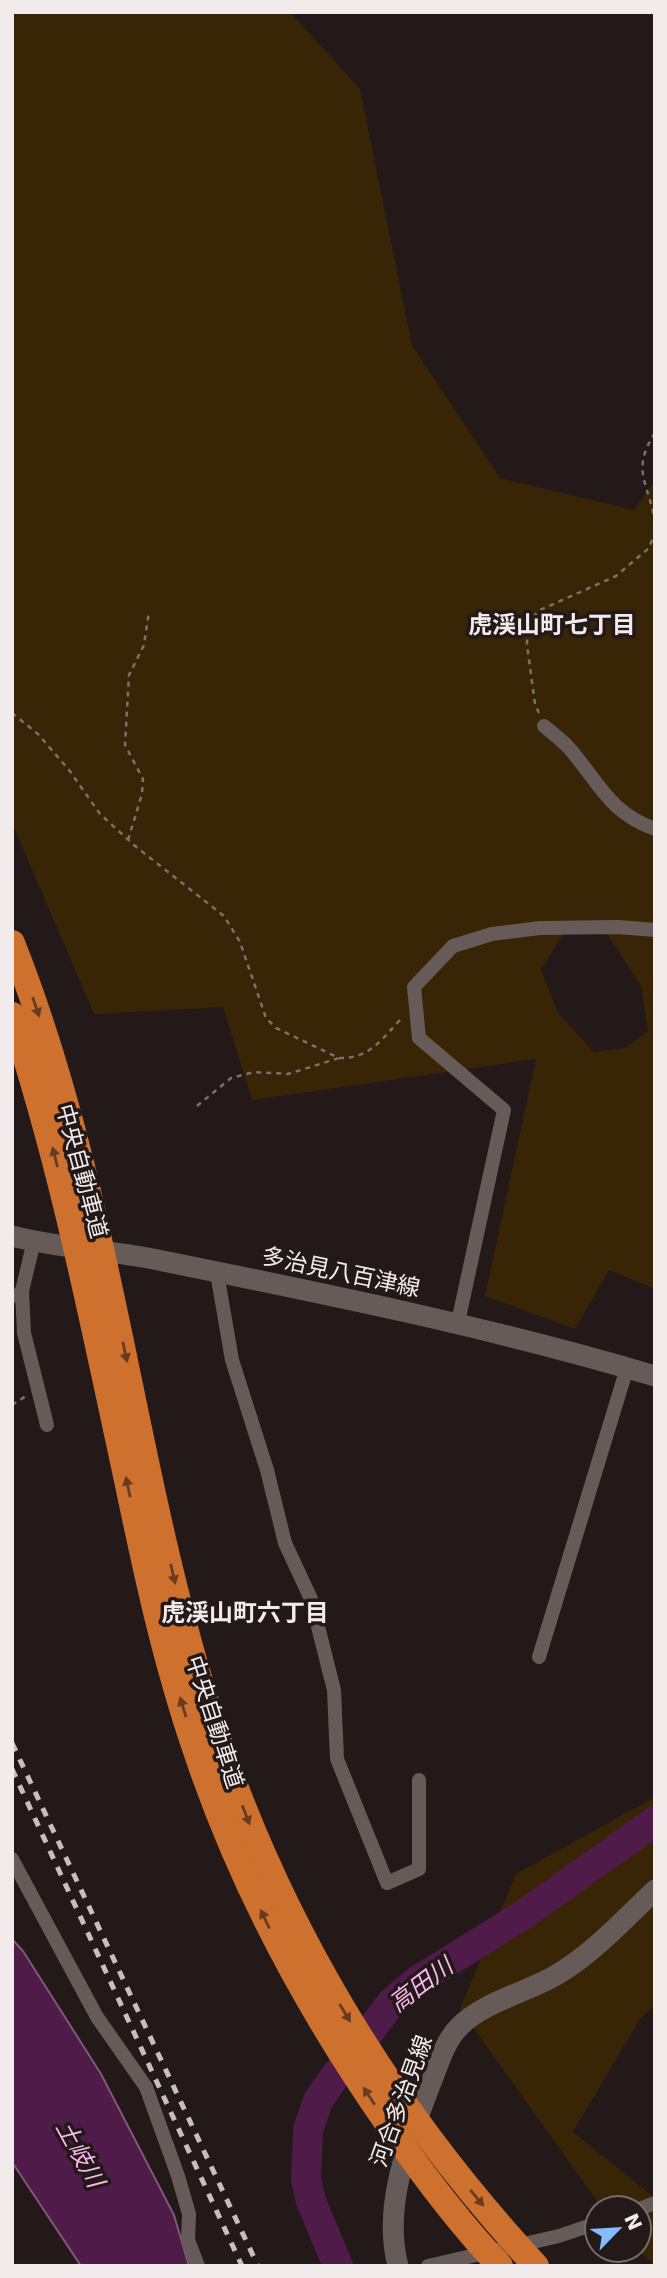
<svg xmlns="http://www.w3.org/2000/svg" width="667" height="2278" font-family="'DejaVu Sans','Noto Sans JP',sans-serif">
<rect width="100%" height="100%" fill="#221918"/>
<g fill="#372506" fill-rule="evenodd">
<path d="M12 12H290L360 89 412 345 500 478 634 510 655 480V1289L609 1270 575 1329 485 1296 536 1059 252 1100 223 1007 94 1014 12 823ZM565 931 608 935 641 986 648 1031 625 1048 594 1052 558 1013 541 970Z"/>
<polygon points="655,1797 655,2005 640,2019 573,2132 655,2198 655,2265 637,2250 639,2250 639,2208 602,2208 460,2009 516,1874"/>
</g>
<polygon fill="#4f1b49" stroke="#80597a" stroke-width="2" points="12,1939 23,1951 101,2074 174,2215 189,2266 81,2266 12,2162"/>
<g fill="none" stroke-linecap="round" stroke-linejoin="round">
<polyline stroke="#4f1b49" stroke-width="30" points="338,2266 311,2201 306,2180 308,2130 318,2101 333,2079 392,2002 417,1981 523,1915 655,1821"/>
<g stroke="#797170" stroke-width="2.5" stroke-dasharray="5 5" stroke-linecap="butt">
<path d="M655 433C629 472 651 485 655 525"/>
<path d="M12 713 38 734 69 770 100 814 135 846 224 916 240 942 266 1018 276 1028 339 1058C369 1059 381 1040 400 1020H403"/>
<polyline points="539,713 535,704 527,645 527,623 540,610 616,576 649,548 655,532"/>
<polyline points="128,840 142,794 143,779 125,745 129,675 144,645 149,611"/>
<polyline points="197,1106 231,1078 254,1072 288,1074 339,1058"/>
<polyline points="12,1405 26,1396"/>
</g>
<g stroke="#665b59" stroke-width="14">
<path d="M544 726C552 733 562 740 569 748 599 782 608 812 655 829"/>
<polyline points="217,1273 232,1360 267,1470 285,1543 311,1599 334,1690 337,1759 387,1883 419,1869 419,1780"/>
<polyline points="22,1291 24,1333 47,1425"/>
<polyline points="17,1296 22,1291 34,1241"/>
<polyline points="458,1322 504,1110 419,1038 414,987 453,946 492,934 540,928 618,927 655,930"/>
<polyline points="539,1657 627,1368"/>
<polyline points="12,1859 97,2017 146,2087 178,2176 189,2214 188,2240 198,2266"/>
<polyline points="639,2209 655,2203"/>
<polyline points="428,2266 559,2236 597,2223"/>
</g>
<g stroke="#665b59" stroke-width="21">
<path d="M12 1236C59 1248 107 1250 153 1259 322 1293 490 1327 655 1376"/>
<path d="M398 2266C382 2205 409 2141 430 2085 438 2066 444 2042 459 2027 483 2002 528 1992 558 1974 592 1954 626 1918 655 1890"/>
</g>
<g stroke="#ce702e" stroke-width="26">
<path d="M12 943C109 1187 129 1452 206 1701 271 1913 386 2104 536 2266"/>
<path d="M12 1015C61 1162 91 1314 124 1466 144 1562 164 1658 196 1751 241 1886 308 2010 390 2127 423 2175 459 2223 500 2266"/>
</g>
<g stroke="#c7bfbf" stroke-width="5" stroke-dasharray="9 9" stroke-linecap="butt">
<polyline points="12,1743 258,2266"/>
<polyline points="12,1769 242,2266"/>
</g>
</g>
<defs><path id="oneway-solid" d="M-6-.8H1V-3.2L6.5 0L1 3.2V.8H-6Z" transform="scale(1.75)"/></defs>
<g fill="#673c21">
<use href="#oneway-solid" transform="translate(36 1007) rotate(71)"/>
<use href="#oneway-solid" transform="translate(55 1157) rotate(-104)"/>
<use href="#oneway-solid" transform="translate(125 1352) rotate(78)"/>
<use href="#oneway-solid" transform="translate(128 1487) rotate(-102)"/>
<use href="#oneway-solid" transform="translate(173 1574) rotate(77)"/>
<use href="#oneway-solid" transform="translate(183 1707) rotate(-107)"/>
<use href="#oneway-solid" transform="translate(246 1815) rotate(69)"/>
<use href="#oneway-solid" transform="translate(265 1919) rotate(-115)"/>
<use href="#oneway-solid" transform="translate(345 2013) rotate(59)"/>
<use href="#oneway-solid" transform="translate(369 2096) rotate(-123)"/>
<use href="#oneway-solid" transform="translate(477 2198) rotate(50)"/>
</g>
<g text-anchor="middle" stroke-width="7" stroke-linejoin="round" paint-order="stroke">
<g font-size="23" fill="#f2ebeb" stroke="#221918">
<text transform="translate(82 1171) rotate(75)" y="8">中央自動車道</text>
<text transform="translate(341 1272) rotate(12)" y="8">多治見八百津線</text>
<text transform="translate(215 1722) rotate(72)" y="8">中央自動車道</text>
<text transform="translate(401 2101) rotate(-70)" y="8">河合多治見線</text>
</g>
<g font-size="24" font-weight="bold" fill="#f2ebeb" stroke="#221918">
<text x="552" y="633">虎渓山町七丁目</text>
<text x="245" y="1621">虎渓山町六丁目</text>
</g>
<g font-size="24" font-style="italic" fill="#f9b7ed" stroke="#221918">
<text transform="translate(421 1985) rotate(-37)" y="8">高田川</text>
<text transform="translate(80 2154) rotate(61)" y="8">土岐川</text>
</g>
</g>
<rect width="667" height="2278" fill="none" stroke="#f2ebeb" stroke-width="28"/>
<g transform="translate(618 2229) rotate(65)"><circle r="33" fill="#221918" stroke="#756d6c" stroke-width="2"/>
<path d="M0-5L12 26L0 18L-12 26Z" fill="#87bbfb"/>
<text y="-10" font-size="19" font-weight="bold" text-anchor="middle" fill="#f2ebeb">N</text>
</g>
</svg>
